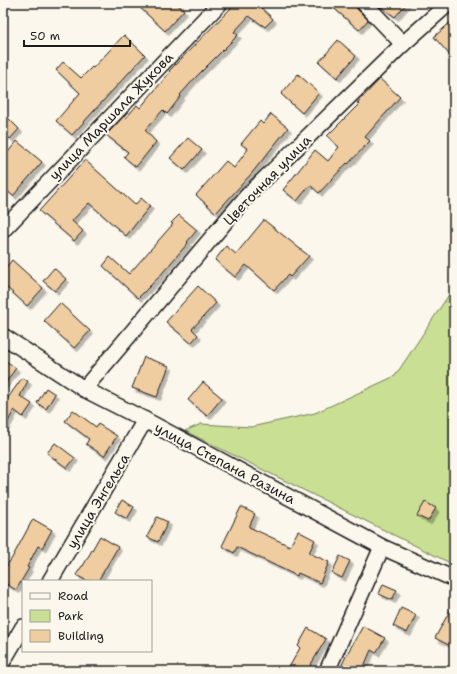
<svg xmlns="http://www.w3.org/2000/svg" width="457" height="674" font-family="'Shantell Sans',sans-serif">
<defs>
<filter id="shadow"><feDropShadow dx="3.5" dy="3.5" stdDeviation="0" flood-color="#0004"/></filter>
</defs>
<rect width="100%" height="100%" fill="#fbf7ec"/>
<filter id="ink" filterUnits="userSpaceOnUse"><feTurbulence type="fractalNoise" baseFrequency=".025" numOctaves="2"/><feDisplacementMap in="SourceGraphic" scale="8" xChannelSelector="R" yChannelSelector="G"/><feConvolveMatrix kernelMatrix="1 2 1 2 8 2 1 2 1" color-interpolation-filters="sRGB"/></filter>
<g filter="url(#ink)">
<polygon fill="#c8df94" stroke="#727e58" points="454,287 454,565 185,431 201,424 251,427 315,413 395,376"/>
<g fill="#f0cca1" stroke="#1c1c1c" filter="url(#shadow)">
<polygon points="135,3 176,3 184,10 165,31"/>
<polygon points="236,3 256,3 273,19 265,27 249,16 234,32 238,35 196,77 180,95 181,96 167,114 163,110 145,130 156,142 136,167 124,157 128,152 106,135 124,116 126,118 137,105 140,108 170,72 169,71"/>
<polygon points="328,3 355,3 357,9 368,20 359,30"/>
<polygon points="376,3 407,3 395,17"/>
<polygon points="454,19 454,60 434,37"/>
<polygon points="124,35 145,55 72,135 56,121 80,93 56,70 63,62 81,78 92,67 93,68"/>
<polygon points="338,40 356,56 337,78 319,62"/>
<polygon points="298,74 319,93 302,113 281,94"/>
<polygon points="380,79 400,97 365,137 370,141 348,164 347,163 319,193 310,185 297,201 283,190 315,150 328,161 339,147 327,136 359,104 357,103"/>
<polygon points="3,113 19,129 10,139 3,132"/>
<polygon points="271,114 288,128 252,173 216,213 196,195 226,161 234,168 248,149 241,144 260,121 263,124"/>
<polygon points="188,138 202,150 184,170 170,158"/>
<polygon points="17,141 42,162 13,196 3,187 3,158"/>
<polygon points="85,160 135,205 141,198 150,206 126,236 89,203 72,221 83,231 74,241 39,211"/>
<polygon points="179,215 197,230 187,242 188,243 158,278 138,298 103,266 110,257 129,274 173,224 171,223"/>
<polygon points="264,220 309,256 290,277 288,275 274,290 246,265 235,277 215,260 226,246 236,254"/>
<polygon points="12,260 43,288 27,306 3,284 3,271"/>
<polygon points="54,268 66,279 55,291 43,281"/>
<polygon points="198,286 216,303 192,329 198,335 191,343 166,322"/>
<polygon points="60,303 90,331 74,348 44,321"/>
<polygon points="144,357 169,366 157,397 132,388"/>
<polygon points="3,359 16,368 3,386"/>
<polygon points="22,378 28,381 20,396 32,404 23,417 14,410 3,431 3,405"/>
<polygon points="203,382 222,398 207,416 188,400"/>
<polygon points="46,388 55,394 46,409 37,403"/>
<polygon points="73,410 96,427 98,424 117,436 104,456 86,444 89,439 65,421"/>
<polygon points="55,443 75,458 67,468 47,453"/>
<polygon points="122,500 134,507 127,519 115,512"/>
<polygon points="425,502 436,508 428,521 417,516"/>
<polygon points="241,507 255,514 249,527 290,546 298,531 315,540 309,553 329,562 320,583 298,573 297,576 237,547 234,553 222,546"/>
<polygon points="157,517 168,522 158,542 147,537"/>
<polygon points="33,519 52,530 42,548 38,546 27,567 29,568 16,590 3,582 3,571 12,558"/>
<polygon points="100,536 118,547 98,581 87,581 76,575 82,566 83,566"/>
<polygon points="340,556 350,561 342,578 332,573"/>
<polygon points="383,584 397,590 392,600 379,594"/>
<polygon points="454,603 454,648 435,638"/>
<polygon points="401,608 416,615 407,633 393,626"/>
<polygon points="363,626 385,638 376,653 371,650 362,671 339,671 347,654"/>
<polygon points="308,628 326,639 307,671 287,671 300,648 298,646"/>
</g>
<g fill="none" stroke-linecap="round" stroke-linejoin="round">
<g stroke="#1c1c1c" stroke-width="18">
<g id="minor">
<polyline points="364,3 403,44"/>
<polyline points="3,230 220,3"/>
<polyline points="3,336 84,389 145,420 382,547 454,579"/>
<polyline points="84,389 247,196 403,44 449,3"/>
<polyline points="50,581 145,420"/>
<polyline points="3,661 23,627"/>
<polyline points="327,671 382,547"/>
</g>
</g>
<use href="#minor" stroke="#fbf7ec" stroke-width="15"/>
</g>
</g>
<g text-anchor="middle" stroke-width="4" stroke-linejoin="round" paint-order="stroke">
<g font-size="14" fill="#1c1c1c" stroke="#fbf7ec">
<text transform="translate(111 116) rotate(-46)" y="5">улица Маршала Жукова</text>
<text transform="translate(267 180) rotate(-46)" y="5">Цветочная улица</text>
<text transform="translate(225 463) rotate(28)" y="5">улица Степана Разина</text>
<text transform="translate(98 501) rotate(-59)" y="5">улица Энгельса</text>
</g>
</g>
<rect width="457" height="674" fill="none" stroke="#fbf7ec" stroke-width="16"/>
<rect x="8" y="8" width="441" height="658" fill="none" stroke="#1c1c1c" stroke-width="1.5" filter="url(#ink)"/>
<rect x="22" y="580" width="130" height="72" fill="#fbf7ec" stroke="#a29f99"/>
<rect x="30" y="593" width="20" height="6" fill="#fbf7ec" stroke="#a29f99"/>
<text x="58" y="600" font-size="12" fill="#1c1c1c">Road</text>
<rect x="30" y="610" width="20" height="12" fill="#c8df94" stroke="#a29f99"/>
<text x="58" y="620" font-size="12" fill="#1c1c1c">Park</text>
<rect x="30" y="630" width="20" height="12" fill="#f0cca1" stroke="#a29f99"/>
<text x="58" y="640" font-size="12" fill="#1c1c1c">Building</text>
<path d="M24 40v6h106v-6" fill="none" stroke="#1c1c1c" stroke-width="2"/>
<text x="30" y="40" font-size="12" fill="#1c1c1c" stroke="#fbf7ec" stroke-width="3" paint-order="stroke">50 m</text>
</svg>
